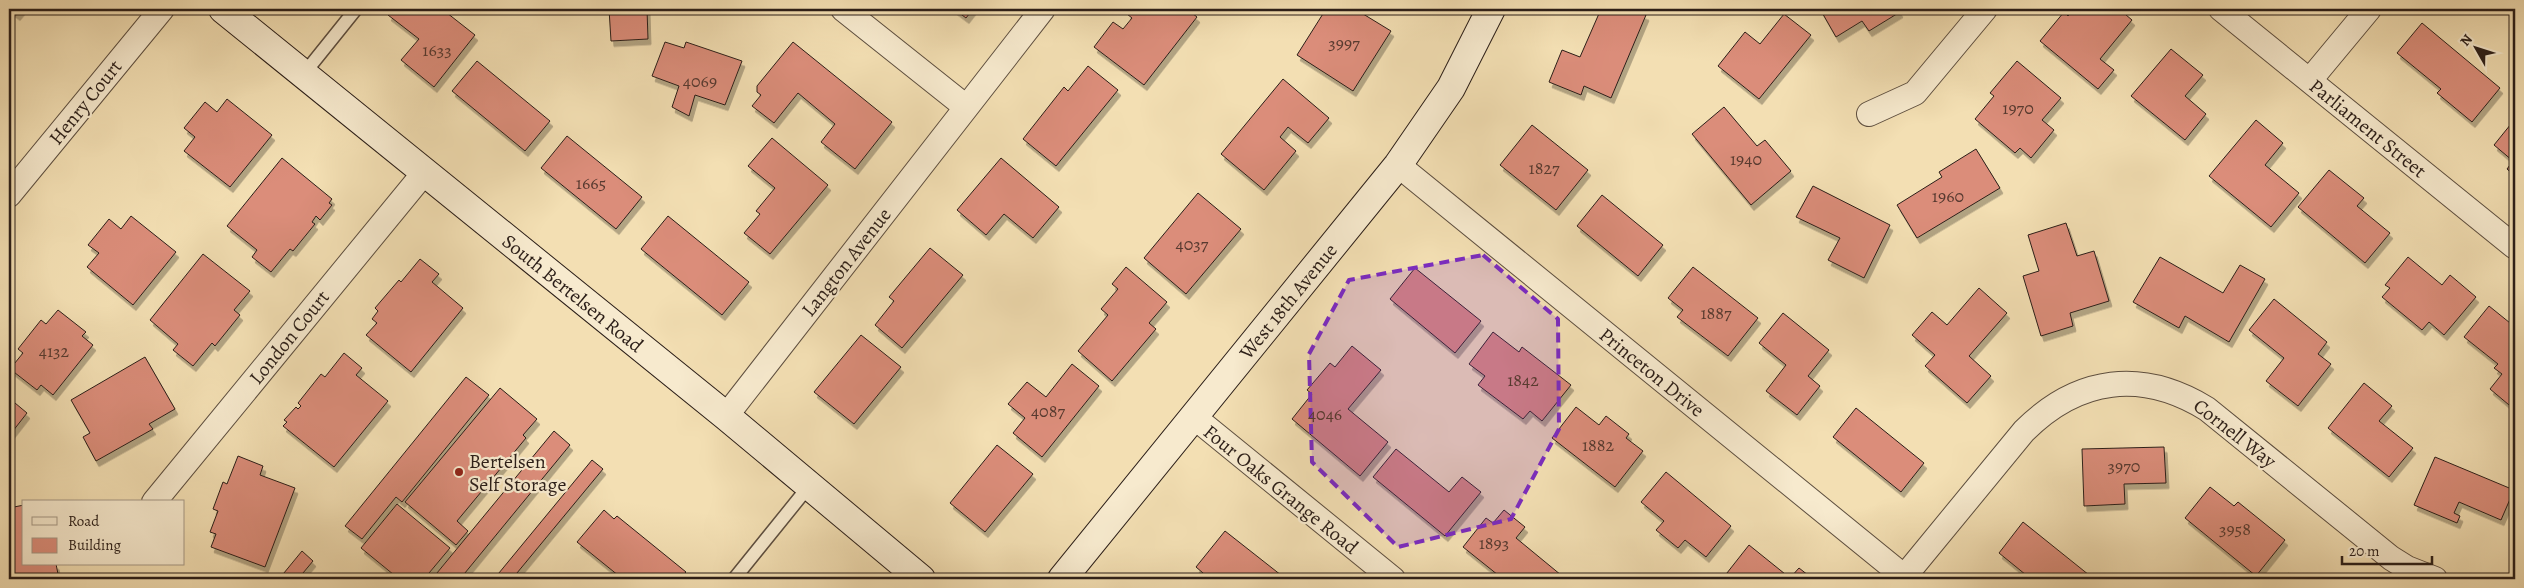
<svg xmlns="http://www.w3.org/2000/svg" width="2524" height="588" font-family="Alegreya,serif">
<defs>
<filter id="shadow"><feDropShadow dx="3" dy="5.5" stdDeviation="0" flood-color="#0004"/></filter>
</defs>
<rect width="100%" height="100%" fill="#f3dfb3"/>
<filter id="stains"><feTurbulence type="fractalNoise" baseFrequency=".004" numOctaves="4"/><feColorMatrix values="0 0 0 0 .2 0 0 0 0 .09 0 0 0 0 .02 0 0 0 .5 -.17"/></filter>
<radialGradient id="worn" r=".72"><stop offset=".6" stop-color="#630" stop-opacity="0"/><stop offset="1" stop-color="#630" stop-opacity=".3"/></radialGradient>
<g fill="#db8d7a" stroke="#2b1e18" filter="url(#shadow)">
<polygon points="9,9 22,9 17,15"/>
<polygon points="393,9 442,9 475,35 434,87 401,60 419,39 388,15"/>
<polygon points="609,9 647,9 648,39 611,41"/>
<polygon points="954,9 973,9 966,18"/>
<polygon points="1131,9 1187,9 1197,17 1144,85 1094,47 1113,22 1123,29 1132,18 1127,14"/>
<polygon points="1326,9 1355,9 1391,31 1353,91 1297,55"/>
<polygon points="1601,9 1631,9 1646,15 1611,98 1584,86 1581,95 1549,82 1562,50 1580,57"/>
<polygon points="1820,9 1898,9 1900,12 1869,31 1862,21 1836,37"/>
<polygon points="2074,9 2119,9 2132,20 2100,59 2114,70 2098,89 2040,41 2064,12 2068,16"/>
<polygon points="1784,14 1811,35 1759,99 1718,66 1745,32 1760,44"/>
<polygon points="2422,23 2500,88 2472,122 2437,93 2441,89 2397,53"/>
<polygon points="665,42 684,48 686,42 742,61 725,105 695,95 689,116 672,107 679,86 652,76"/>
<polygon points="793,42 892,122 855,169 821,142 835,124 798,93 774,123 752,106 761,95 757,92 757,86"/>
<polygon points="2171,49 2203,75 2185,96 2206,114 2185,140 2131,96"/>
<polygon points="477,61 550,121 525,151 452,91"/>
<polygon points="2017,61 2061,98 2042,120 2054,130 2031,158 2020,148 2015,153 1975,119 1994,96 1990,93"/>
<polygon points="1088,66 1118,90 1056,166 1023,139 1064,87 1068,91"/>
<polygon points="1283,79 1329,118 1308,143 1288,127 1280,137 1296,151 1264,190 1221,154"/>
<polygon points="227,99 272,135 230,187 184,151 195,137 184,128 205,102 217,112"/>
<polygon points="1724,107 1757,146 1765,140 1791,171 1751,205 1692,134"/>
<polygon points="2515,119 2515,176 2507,169 2513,161 2494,145"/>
<polygon points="2256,120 2283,143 2265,165 2299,193 2271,227 2209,176"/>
<polygon points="1532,125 1588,170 1556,210 1500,165"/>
<polygon points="567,136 642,197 616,229 541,168"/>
<polygon points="772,138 828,185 770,254 744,233 760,214 756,211 775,188 748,166"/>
<polygon points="1976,149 2000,188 1917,238 1897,205 1942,177 1939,172"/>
<polygon points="282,158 332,199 329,203 332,205 320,220 316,216 312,222 315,224 293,251 290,249 271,272 252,257 257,250 227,226"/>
<polygon points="1001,158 1059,207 1033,238 1004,214 986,235 957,210"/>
<polygon points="2329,170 2364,198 2357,206 2390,233 2365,263 2298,207"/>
<polygon points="1813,186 1890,225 1864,278 1828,260 1840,238 1796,217"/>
<polygon points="1198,193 1241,229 1186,294 1144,258"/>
<polygon points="1602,195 1663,245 1638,276 1577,226"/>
<polygon points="131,216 176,252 133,305 87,267 99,253 88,245 109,219 121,229"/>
<polygon points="668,216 749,282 722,315 641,249"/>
<polygon points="2066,223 2077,256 2094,251 2109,301 2070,313 2073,326 2041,336 2023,276 2039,271 2028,235"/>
<polygon points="930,248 963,275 902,348 875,325 894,301 889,297"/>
<polygon points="203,254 250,291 234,310 240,315 215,346 212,343 193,366 173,350 178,344 150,320"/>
<polygon points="2160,257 2223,293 2240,265 2265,279 2229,342 2185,316 2179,328 2133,302"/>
<polygon points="2408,257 2442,285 2450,275 2476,297 2444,335 2429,322 2422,330 2382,297 2390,288 2385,285"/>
<polygon points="420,259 439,274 432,282 463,308 411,372 366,335 377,323 372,319 378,311 375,308 399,280 401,282"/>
<polygon points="1126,267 1167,302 1149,323 1156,329 1112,381 1078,351 1108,315 1101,309 1118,289 1112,284"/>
<polygon points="1693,267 1758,318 1728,356 1677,317 1683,310 1668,298"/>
<polygon points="1415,268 1481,321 1455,353 1390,299"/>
<polygon points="1979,288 2007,313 1969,356 1991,376 1967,403 1925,366 1935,355 1912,335 1932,312 1947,325"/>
<polygon points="2274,299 2327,342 2318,354 2331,364 2298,406 2266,381 2284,358 2249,330"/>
<polygon points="2489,306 2515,327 2515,410 2490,389 2502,374 2494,368 2498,364 2464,337"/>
<polygon points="58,310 86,332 82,336 93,345 53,395 41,385 37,390 10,369 23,353 18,349 41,320 46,324"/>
<polygon points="1783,313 1829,350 1808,376 1820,386 1797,415 1766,391 1786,365 1759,343"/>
<polygon points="1493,332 1519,352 1522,347 1571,385 1542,421 1530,411 1523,419 1478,385 1485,376 1469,364"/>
<polygon points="861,335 901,367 854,424 814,392"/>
<polygon points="1352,346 1381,370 1348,409 1388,442 1360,476 1292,419 1312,394 1307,390 1330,363 1335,367"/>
<polygon points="344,353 362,368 356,375 388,401 334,467 283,426 287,422 284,420 296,407 298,409 301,406 298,403 321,374 325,377"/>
<polygon points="145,357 175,409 149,424 153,429 96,461 83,437 90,433 71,400"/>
<polygon points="1072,364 1099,386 1042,457 1013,433 1025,418 1008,404 1027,382 1046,397"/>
<polygon points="466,377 489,395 402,502 396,497 362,539 345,526"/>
<polygon points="2364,383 2392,406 2379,421 2413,448 2389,477 2328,428"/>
<polygon points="500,388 537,419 523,435 526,438 457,521 468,531 456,545 405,502"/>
<polygon points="9,398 27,413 9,436"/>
<polygon points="1576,407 1599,425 1606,416 1629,434 1626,438 1643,451 1615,487 1552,438"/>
<polygon points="1856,408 1924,463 1901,492 1833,437"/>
<polygon points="554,431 570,445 460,579 432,579"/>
<polygon points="997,445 1033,474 985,532 950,503"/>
<polygon points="2164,447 2166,483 2124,484 2125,504 2084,506 2082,449"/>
<polygon points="1396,449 1449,492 1462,477 1481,492 1445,536 1373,477"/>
<polygon points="238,456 263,466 260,475 295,488 265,567 211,547 216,534 210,532 218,511 213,509 223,482 227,484"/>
<polygon points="2435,457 2514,490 2501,520 2459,502 2454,513 2460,516 2457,523 2414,505"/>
<polygon points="592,460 603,469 512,579 494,579"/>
<polygon points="1666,472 1731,526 1706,557 1685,540 1678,548 1656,530 1664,521 1641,502"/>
<polygon points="2210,487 2234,506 2238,502 2285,540 2256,576 2185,518"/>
<polygon points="397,504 450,548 424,579 399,579 361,548"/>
<polygon points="24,505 24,564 56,564 59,579 9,579 9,508"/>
<polygon points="604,510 614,519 617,516 686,572 682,576 685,579 616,579 619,576 577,542"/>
<polygon points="1504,510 1525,527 1516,538 1561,575 1558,579 1503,579 1463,547 1486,518 1493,523"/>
<polygon points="2023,522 2089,575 2086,579 2031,579 1999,553"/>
<polygon points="1225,531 1286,579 1210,579 1196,567"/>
<polygon points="1749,545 1790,578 1799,568 1813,579 1725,579 1723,578"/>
<polygon points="302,551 313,561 298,579 279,579"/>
<polygon points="2288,573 2295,579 2283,579"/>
</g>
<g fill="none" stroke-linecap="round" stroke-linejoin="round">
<g stroke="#5d4e3f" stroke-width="15">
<g id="lane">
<polyline points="303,75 356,9"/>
<polyline points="734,579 809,486"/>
</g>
</g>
<g stroke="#5d4e3f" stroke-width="26">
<g id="street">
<polyline points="843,9 966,107"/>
<polyline points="2221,9 2515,247"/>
<polyline points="2310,80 2369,9"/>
<polyline points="1869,114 1915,93 1985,9"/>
<polyline points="1398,165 1907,579"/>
<polyline points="9,195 162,9"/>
<polyline points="726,416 1043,9"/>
<polyline points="1194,417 1393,579"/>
<polyline points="154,502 424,173"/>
<path d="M1904 577 2024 431C2078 377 2142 369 2207 409L2391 558 2407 568 2435 579"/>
</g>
</g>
<g stroke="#2b1e18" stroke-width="30">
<g id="secondary">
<polyline points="223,9 726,416 921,579"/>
<polyline points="1062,579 1398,165 1451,88 1491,9"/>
</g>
</g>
<use href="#lane" stroke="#f7eace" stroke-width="12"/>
<use href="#street" stroke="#f7eace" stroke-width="24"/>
<use href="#secondary" stroke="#f7eace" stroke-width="28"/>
</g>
<path fill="#7b2cbf" fill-opacity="0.2" stroke="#7b2cbf" stroke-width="4" stroke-dasharray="10 6" stroke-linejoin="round" d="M1483 255 1558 319 1559 429 1511 519 1398 547 1312 462 1309 354 1349 280Z"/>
<circle fill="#8f2418" stroke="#f7eace" stroke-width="2" cx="459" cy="472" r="5"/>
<g text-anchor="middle" stroke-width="4.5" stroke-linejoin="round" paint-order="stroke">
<g font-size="18" fill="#573a30">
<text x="1344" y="49">3997</text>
<text x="437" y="56">1633</text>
<text x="700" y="87">4069</text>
<text x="2018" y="114">1970</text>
<text x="1746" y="165">1940</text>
<text x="1544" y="174">1827</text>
<text x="591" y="189">1665</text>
<text x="1948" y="202">1960</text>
<text x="1192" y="250">4037</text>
<text x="1716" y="319">1887</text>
<text x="54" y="357">4132</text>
<text x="1523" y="386">1842</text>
<text x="1048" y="417">4087</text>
<text x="1325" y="420">4046</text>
<text x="1598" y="451">1882</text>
<text x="2124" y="472">3970</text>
<text x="2235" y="535">3958</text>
<text x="1494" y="549">1893</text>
</g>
<g font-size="20" fill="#2b1e18" stroke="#f7eace">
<text transform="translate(85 102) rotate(-51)" y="7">Henry Court</text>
<text transform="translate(2368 128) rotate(39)" y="7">Parliament Street</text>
<text transform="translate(846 262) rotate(-52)" y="7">Langton Avenue</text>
<text transform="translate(573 293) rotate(39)" y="7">South Bertelsen Road</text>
<text transform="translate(1288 301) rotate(-51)" y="7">West 18th Avenue</text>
<text transform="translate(289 337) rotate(-51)" y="7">London Court</text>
<text transform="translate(1652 372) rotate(39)" y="7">Princeton Drive</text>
<text transform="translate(2235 433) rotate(38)" y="7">Cornell Way</text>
<text transform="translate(1281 489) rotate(39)" y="7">Four Oaks Grange Road</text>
</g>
<g font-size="20" fill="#2b1e18" stroke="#f7eace" text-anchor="start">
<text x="469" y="468">Bertelsen<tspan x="469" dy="23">Self Storage</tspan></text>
</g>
</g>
<rect width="2524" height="588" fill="none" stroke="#f3dfb3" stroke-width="30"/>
<rect x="10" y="10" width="2504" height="568" fill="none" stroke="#2b1e18" stroke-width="2.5"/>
<rect x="15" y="15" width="2494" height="558" fill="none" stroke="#2b1e18"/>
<rect x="22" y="500" width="162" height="65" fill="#f7eace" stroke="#a59885"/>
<rect x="32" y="517" width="25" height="8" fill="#f7eace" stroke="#a59885"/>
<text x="68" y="526" font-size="15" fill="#2b1e18">Road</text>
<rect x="32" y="538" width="25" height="15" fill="#db8d7a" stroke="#a59885"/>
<text x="68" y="550" font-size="15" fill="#2b1e18">Building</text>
<g transform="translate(2476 48) rotate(309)" stroke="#f7eace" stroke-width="4" paint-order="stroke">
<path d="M0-4L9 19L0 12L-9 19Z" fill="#2b1e18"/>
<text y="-8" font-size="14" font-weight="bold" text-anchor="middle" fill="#2b1e18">N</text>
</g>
<path d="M2342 556v8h90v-8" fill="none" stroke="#2b1e18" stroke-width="2.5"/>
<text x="2349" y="556" font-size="15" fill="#2b1e18" stroke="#f7eace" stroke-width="4" paint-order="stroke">20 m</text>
<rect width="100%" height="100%" filter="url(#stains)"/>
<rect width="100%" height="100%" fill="url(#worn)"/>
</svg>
